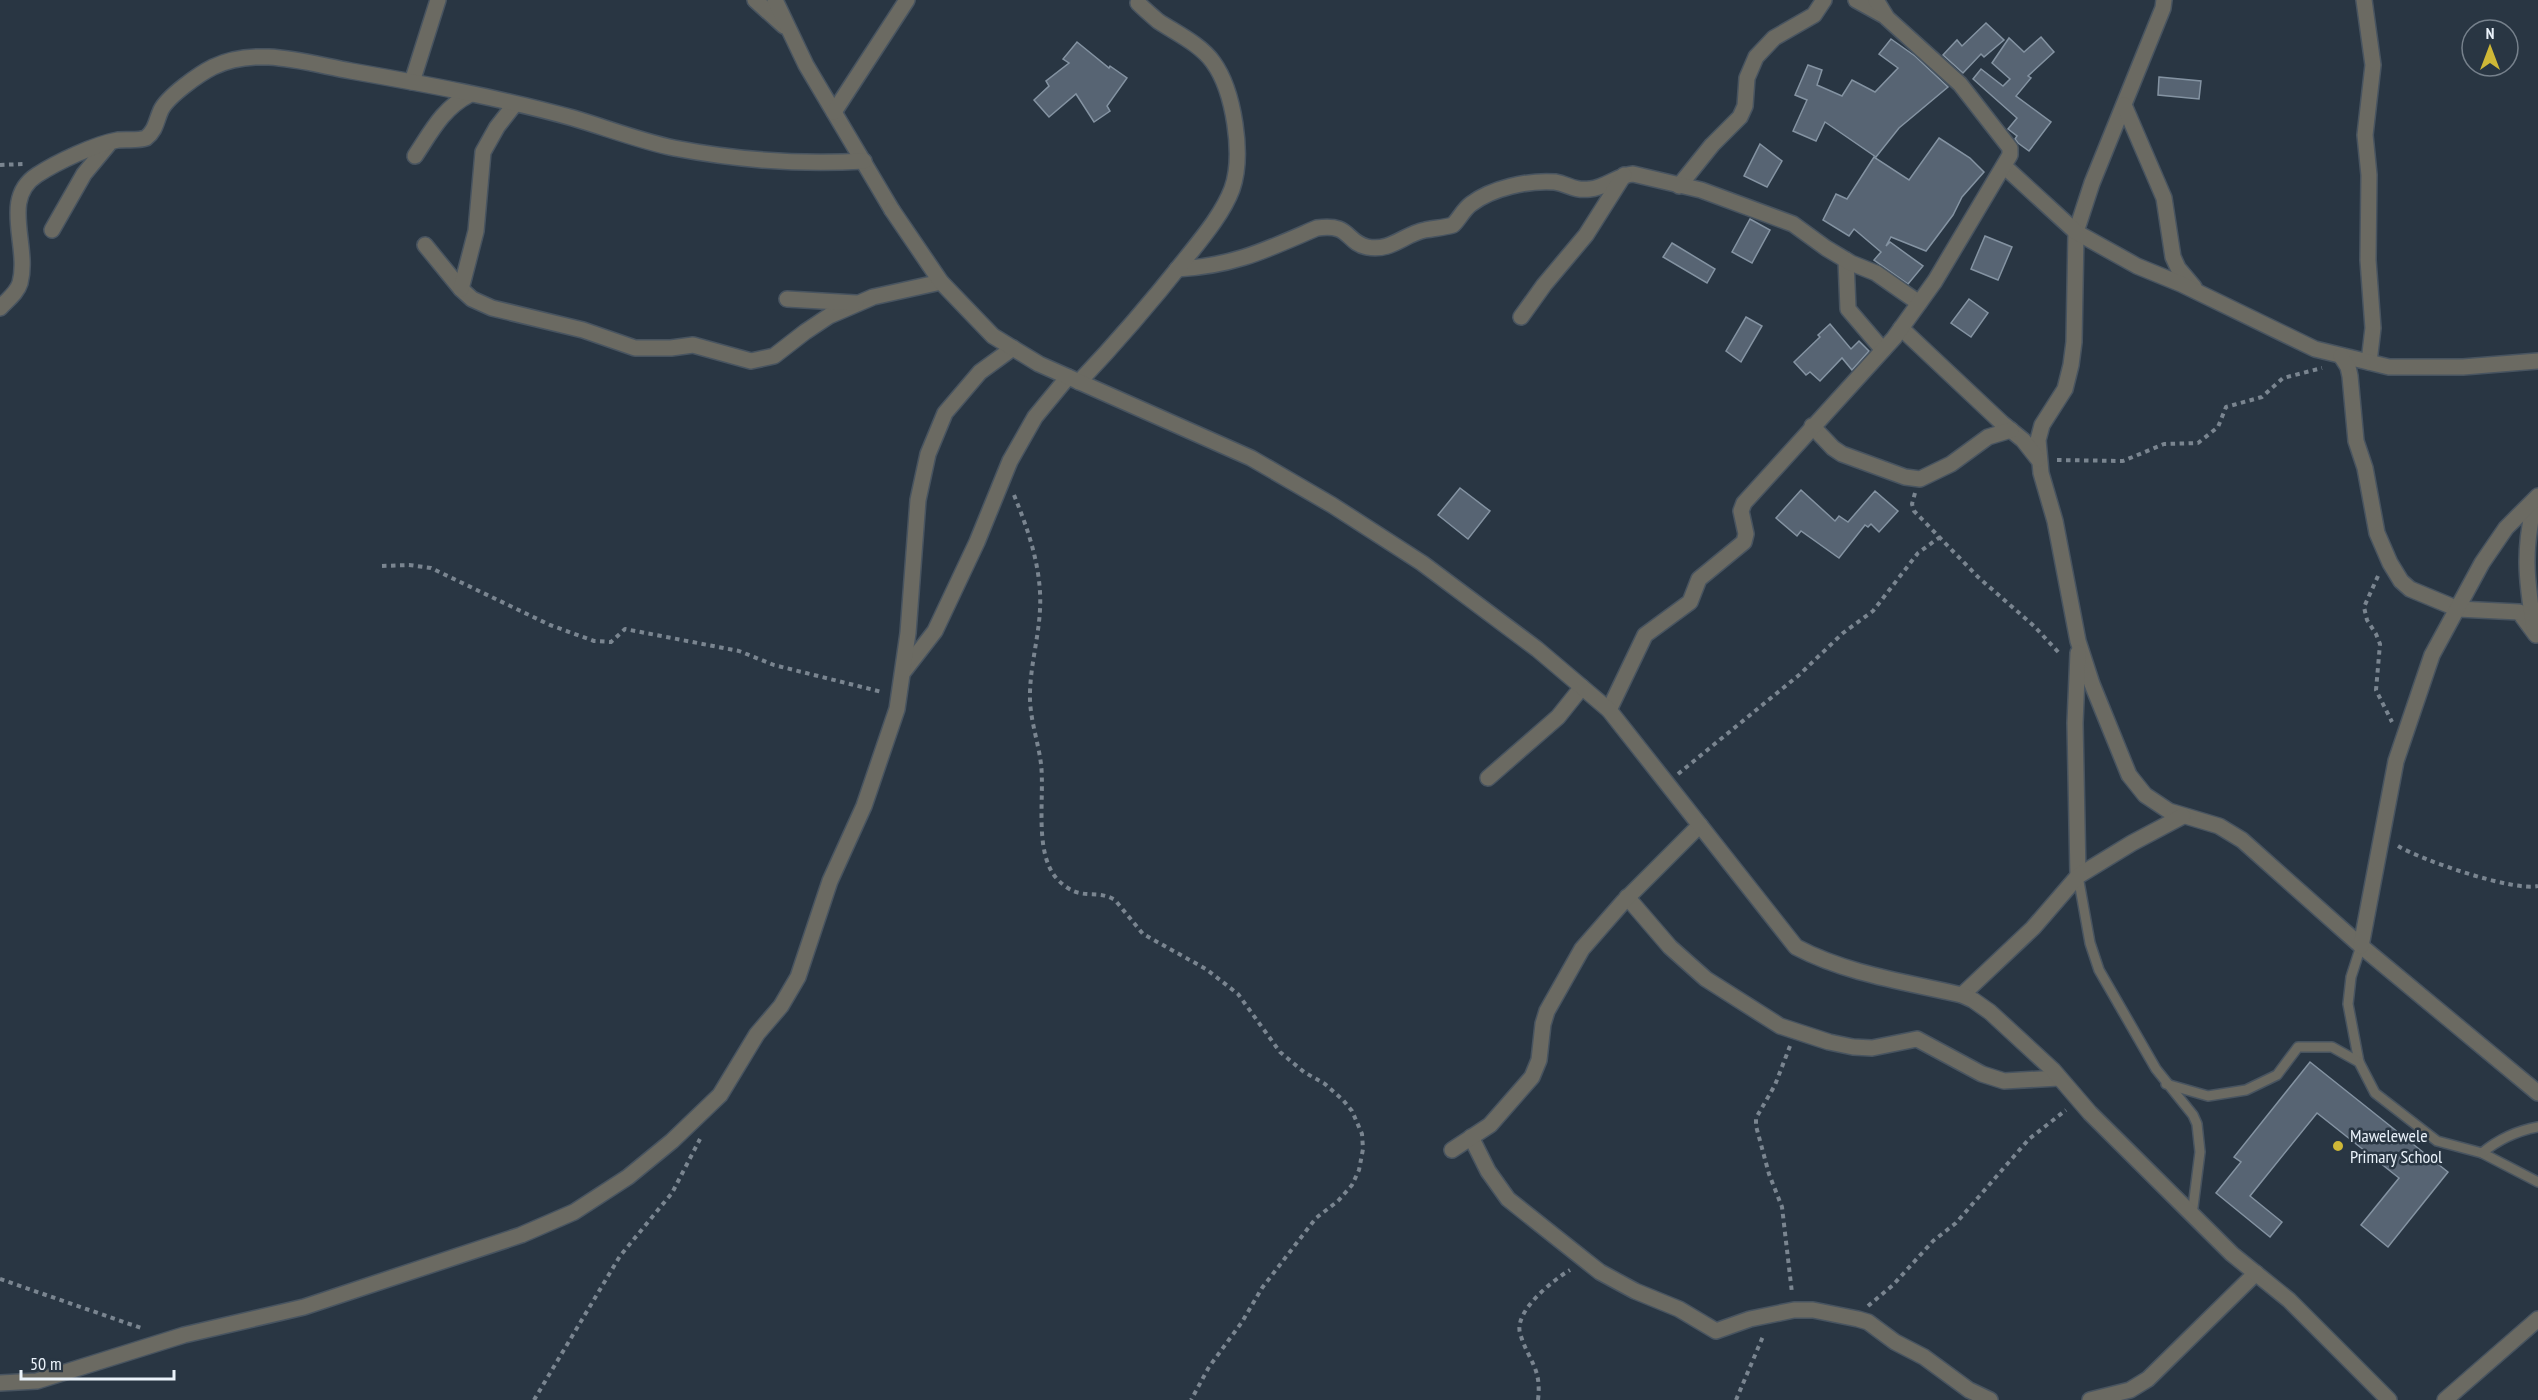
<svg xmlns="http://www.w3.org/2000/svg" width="2538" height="1400" font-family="'PT Sans Narrow',sans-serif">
<rect width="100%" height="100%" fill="#293643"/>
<g fill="#576473" stroke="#8493a2" stroke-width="1.5">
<polygon points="1986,23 2004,40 1984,57 1981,54 1963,73 1943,55 1957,40 1962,46"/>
<polygon points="2041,37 2054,52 2028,76 2031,78 2016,96 2051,122 2029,151 2018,143 2015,139 2017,136 2008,129 2017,118 1973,79 1981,69 2003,86 2010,79 1992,63 2009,38 2024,52"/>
<polygon points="1891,39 1915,56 1948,87 1899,128 1876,157 1825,122 1816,141 1793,131 1807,100 1795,95 1808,65 1822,70 1817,85 1842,96 1852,80 1875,92 1898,68 1879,54"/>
<polygon points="1077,42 1109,68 1110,66 1127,78 1107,106 1110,111 1094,122 1076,94 1049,117 1034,100 1049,86 1046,81 1069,63 1063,59"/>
<polygon points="2159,77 2201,81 2199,99 2158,95"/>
<polygon points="1939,138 1970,158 1984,172 1962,197 1953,215 1926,251 1891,237 1886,246 1890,242 1923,266 1908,284 1874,260 1881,252 1854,229 1849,236 1823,220 1836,194 1847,199 1874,157 1909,180"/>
<polygon points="1760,144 1782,161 1767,187 1744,176"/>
<polygon points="1750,219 1770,230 1752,263 1732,252"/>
<polygon points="1985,236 2012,247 1998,280 1971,269"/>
<polygon points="1672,243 1715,269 1707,283 1663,257"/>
<polygon points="1969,299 1988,313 1971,337 1951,323"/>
<polygon points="1746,317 1762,326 1741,362 1726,351"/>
<polygon points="1830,324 1851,349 1859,341 1869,351 1852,370 1842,358 1820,381 1810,372 1806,375 1794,362 1820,337 1818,335"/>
<polygon points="1460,488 1490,511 1468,539 1438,515"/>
<polygon points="1801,490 1835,521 1839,516 1848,522 1875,491 1898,511 1879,532 1871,524 1868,527 1865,525 1839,558 1801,531 1797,536 1776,518"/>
<polygon points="2310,1062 2448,1172 2388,1247 2361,1225 2399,1178 2317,1113 2250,1196 2282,1222 2270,1237 2216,1193 2241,1162 2234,1157"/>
</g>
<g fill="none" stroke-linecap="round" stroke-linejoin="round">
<g stroke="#485460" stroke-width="12">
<g id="service">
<polyline points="2078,876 2090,943 2099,970 2156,1069 2193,1115 2197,1124 2200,1152 2192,1215"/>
<polyline points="2359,1062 2348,1004 2351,977 2361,946"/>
<polyline points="2166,1084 2208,1096 2246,1090 2277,1075 2298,1047 2332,1047 2359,1062 2375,1093 2437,1141 2482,1153 2538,1182"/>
<path d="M2482 1153C2499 1139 2516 1131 2538 1127"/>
</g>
</g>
<g stroke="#485460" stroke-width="18">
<g id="minor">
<polyline points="755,0 784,26"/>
<polyline points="775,0 806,65 892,210"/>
<polyline points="1856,0 1885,16"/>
<polyline points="2164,0 2163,8 2092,183 2076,232 2074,342 2071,365 2065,389 2042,425 2038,440 2041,473 2055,521 2078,641 2092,684 2129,775 2145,795 2169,811 2219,826 2242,840 2361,946 2538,1093"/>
<polyline points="2364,0 2373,65 2365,135 2369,175 2368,260 2373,328 2369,362"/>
<polyline points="412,82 438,0"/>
<polyline points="2124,105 2164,198 2173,257 2178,268 2194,287"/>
<polyline points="834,112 907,0"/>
<path d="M415 156C431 132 443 108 469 95"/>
<polyline points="2004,166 2076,232 2137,266 2181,284 2315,349 2389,367 2463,367 2538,361"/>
<polyline points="1679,186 1712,145 1740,117 1745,106 1747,78 1756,57 1774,38 1814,15 1824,0"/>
<polyline points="52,230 84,174 108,145"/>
<polyline points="425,245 461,289 472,299 492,308 583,330 635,348 671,348 693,345 751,361 774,356 805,332 829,316 873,297 941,282"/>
<polyline points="1846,260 1848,309 1883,350"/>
<path d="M1177 269C1234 266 1266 250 1317 228 1351 223 1345 242 1367 247 1391 252 1404 234 1425 230 1434 228 1443 228 1453 225 1460 218 1463 210 1471 204 1492 188 1528 180 1555 182 1568 184 1573 191 1590 189 1605 188 1618 175 1633 174L1701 190 1793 224 1826 248 1851 263 1876 273 1919 303"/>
<polyline points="461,289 476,231 483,152 497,127 515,104"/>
<polyline points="787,299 856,303"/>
<path d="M0 308C7 300 17 293 20 283 30 246 0 199 37 175 57 162 95 144 118 140 128 139 137 141 146 138 156 130 156 121 161 110 168 96 199 74 213 67 256 46 306 63 351 71 425 84 501 98 573 118 607 128 640 141 674 148 737 160 800 165 864 161"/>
<polyline points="1521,317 1544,285 1586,235 1624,175"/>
<polyline points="1901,328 2002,423 2023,440 2038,459"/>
<polyline points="2341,356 2348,367 2350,376 2356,441 2365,468 2377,533 2390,563 2401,581 2410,589 2458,609 2519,612 2536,635"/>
<path d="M1079 382C1117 342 1153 300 1187 257 1203 237 1223 213 1232 189 1244 155 1234 91 1213 62 1200 44 1176 33 1158 21 1151 15 1144 9 1138 3"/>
<polyline points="1812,426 1833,448 1842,454 1905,477 1920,479 1951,464 1988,437 2011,430"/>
<path d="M2534 628C2526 577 2523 551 2535 500"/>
<polyline points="2078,653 2075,723 2078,876"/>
<polyline points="904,671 935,631 977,542 1010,461 1035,417 1068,377"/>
<polyline points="1609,710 1645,635 1690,602 1699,579 1744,542 1746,534 1741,511 1744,503 1894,338 1935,281 2010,155 2010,148 1960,84 1887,18 1876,0"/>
<polyline points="1488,778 1558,717 1582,687"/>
<polyline points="1627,897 1670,947 1706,979 1780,1026 1829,1042 1853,1047 1872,1048 1917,1039 1982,1074 2004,1081 2059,1078"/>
<polyline points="2361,946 2396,761 2432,655 2482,563 2506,528 2538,496"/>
<polyline points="1962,995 2033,928 2078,876 2132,843 2183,816"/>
<polyline points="1471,1137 1488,1171 1508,1199 1586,1261 1600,1272 1635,1291 1679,1309 1716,1331 1750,1319 1794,1310 1813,1310 1858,1319 1868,1322 1895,1342 1924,1357 1969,1390 1990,1400"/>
<polyline points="1452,1150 1490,1125 1532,1077 1539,1060 1543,1024 1547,1011 1582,949 1624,901 1700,825"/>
<polyline points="0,1383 37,1381 184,1335 304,1307 521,1235 574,1212 628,1177 672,1141 720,1095 757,1034 781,1006 798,977 830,881 864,806 897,709 908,633 918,500 928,454 945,413 980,372 1013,348"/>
<polyline points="2090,1400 2130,1390 2148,1379 2256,1273"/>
</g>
</g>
<g stroke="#485460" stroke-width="18">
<g id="tertiary">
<path d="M892 210 941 282 993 336 1039 364 1251 458 1332 505 1422 563 1537 649 1609 710 1796 947C1847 974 1906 982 1962 995L1973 1000 1990 1012 2053 1070 2090 1113 2232 1254 2289 1300 2389 1400"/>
<polyline points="2445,1400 2538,1319"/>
</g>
</g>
<g stroke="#7a8590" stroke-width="4" stroke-dasharray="4.5 4.5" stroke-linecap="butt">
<polyline points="0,165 23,164"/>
<polyline points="2057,460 2123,461 2164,444 2198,443 2218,427 2226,407 2262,397 2283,378 2322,368"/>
<polyline points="1915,493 1912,504 1914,511 1978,577 2034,626 2060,654"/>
<path d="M1014 495C1027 527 1038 558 1040 592 1042 627 1031 658 1030 692 1029 717 1038 740 1041 764 1045 797 1033 854 1058 880 1081 903 1095 888 1115 900L1143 934 1206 969 1238 994 1280 1052 1304 1072 1325 1084 1343 1100 1352 1111 1362 1134 1363 1149 1359 1170 1352 1185 1338 1201 1316 1218 1262 1288 1242 1322 1209 1367 1191 1400"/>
<polyline points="382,566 409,565 431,568 550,625 594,641 611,642 625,629 739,651 774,665 882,692"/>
<polyline points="2378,576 2364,607 2367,620 2376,634 2380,644 2376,690 2392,722"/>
<polyline points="1678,774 1799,675 1843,633 1873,611 1918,553 1940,537"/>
<path d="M2398 846C2421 860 2514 892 2538 886"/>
<polyline points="1790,1046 1775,1085 1756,1118 1756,1126 1769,1174 1782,1207 1792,1293"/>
<polyline points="0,1279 144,1329"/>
<polyline points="1868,1306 1893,1285 1933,1241 1956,1223 2029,1139 2066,1110"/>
<polyline points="534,1400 620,1256 672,1193 700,1139"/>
<path d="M1538 1400C1542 1367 1528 1361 1520 1333 1514 1311 1553 1280 1570 1270"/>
<polyline points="1736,1400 1764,1334"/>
</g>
<use href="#service" stroke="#6b6a62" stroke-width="9"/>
<use href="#minor" stroke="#6b6a62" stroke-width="15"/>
<use href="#tertiary" stroke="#6b6a62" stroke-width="15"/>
</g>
<circle fill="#cfb837" stroke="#293643" stroke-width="2" cx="2338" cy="1146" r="6"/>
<g text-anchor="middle" stroke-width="5" stroke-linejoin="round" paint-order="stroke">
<g font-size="18" fill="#eaf2fa" stroke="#293643" text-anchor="start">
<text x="2350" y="1142">Mawelewele<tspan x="2350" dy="21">Primary School</tspan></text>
</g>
</g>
<g transform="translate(2490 48)"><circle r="28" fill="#293643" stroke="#76818c" stroke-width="1.5"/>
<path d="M0-4.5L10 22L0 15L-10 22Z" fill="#cfb837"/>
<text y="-9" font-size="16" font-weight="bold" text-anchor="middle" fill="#eaf2fa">N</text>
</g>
<path d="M21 1370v9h153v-9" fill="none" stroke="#eaf2fa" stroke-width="3"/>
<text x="30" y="1370" font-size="18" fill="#eaf2fa" stroke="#293643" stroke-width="4.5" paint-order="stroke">50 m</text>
</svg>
